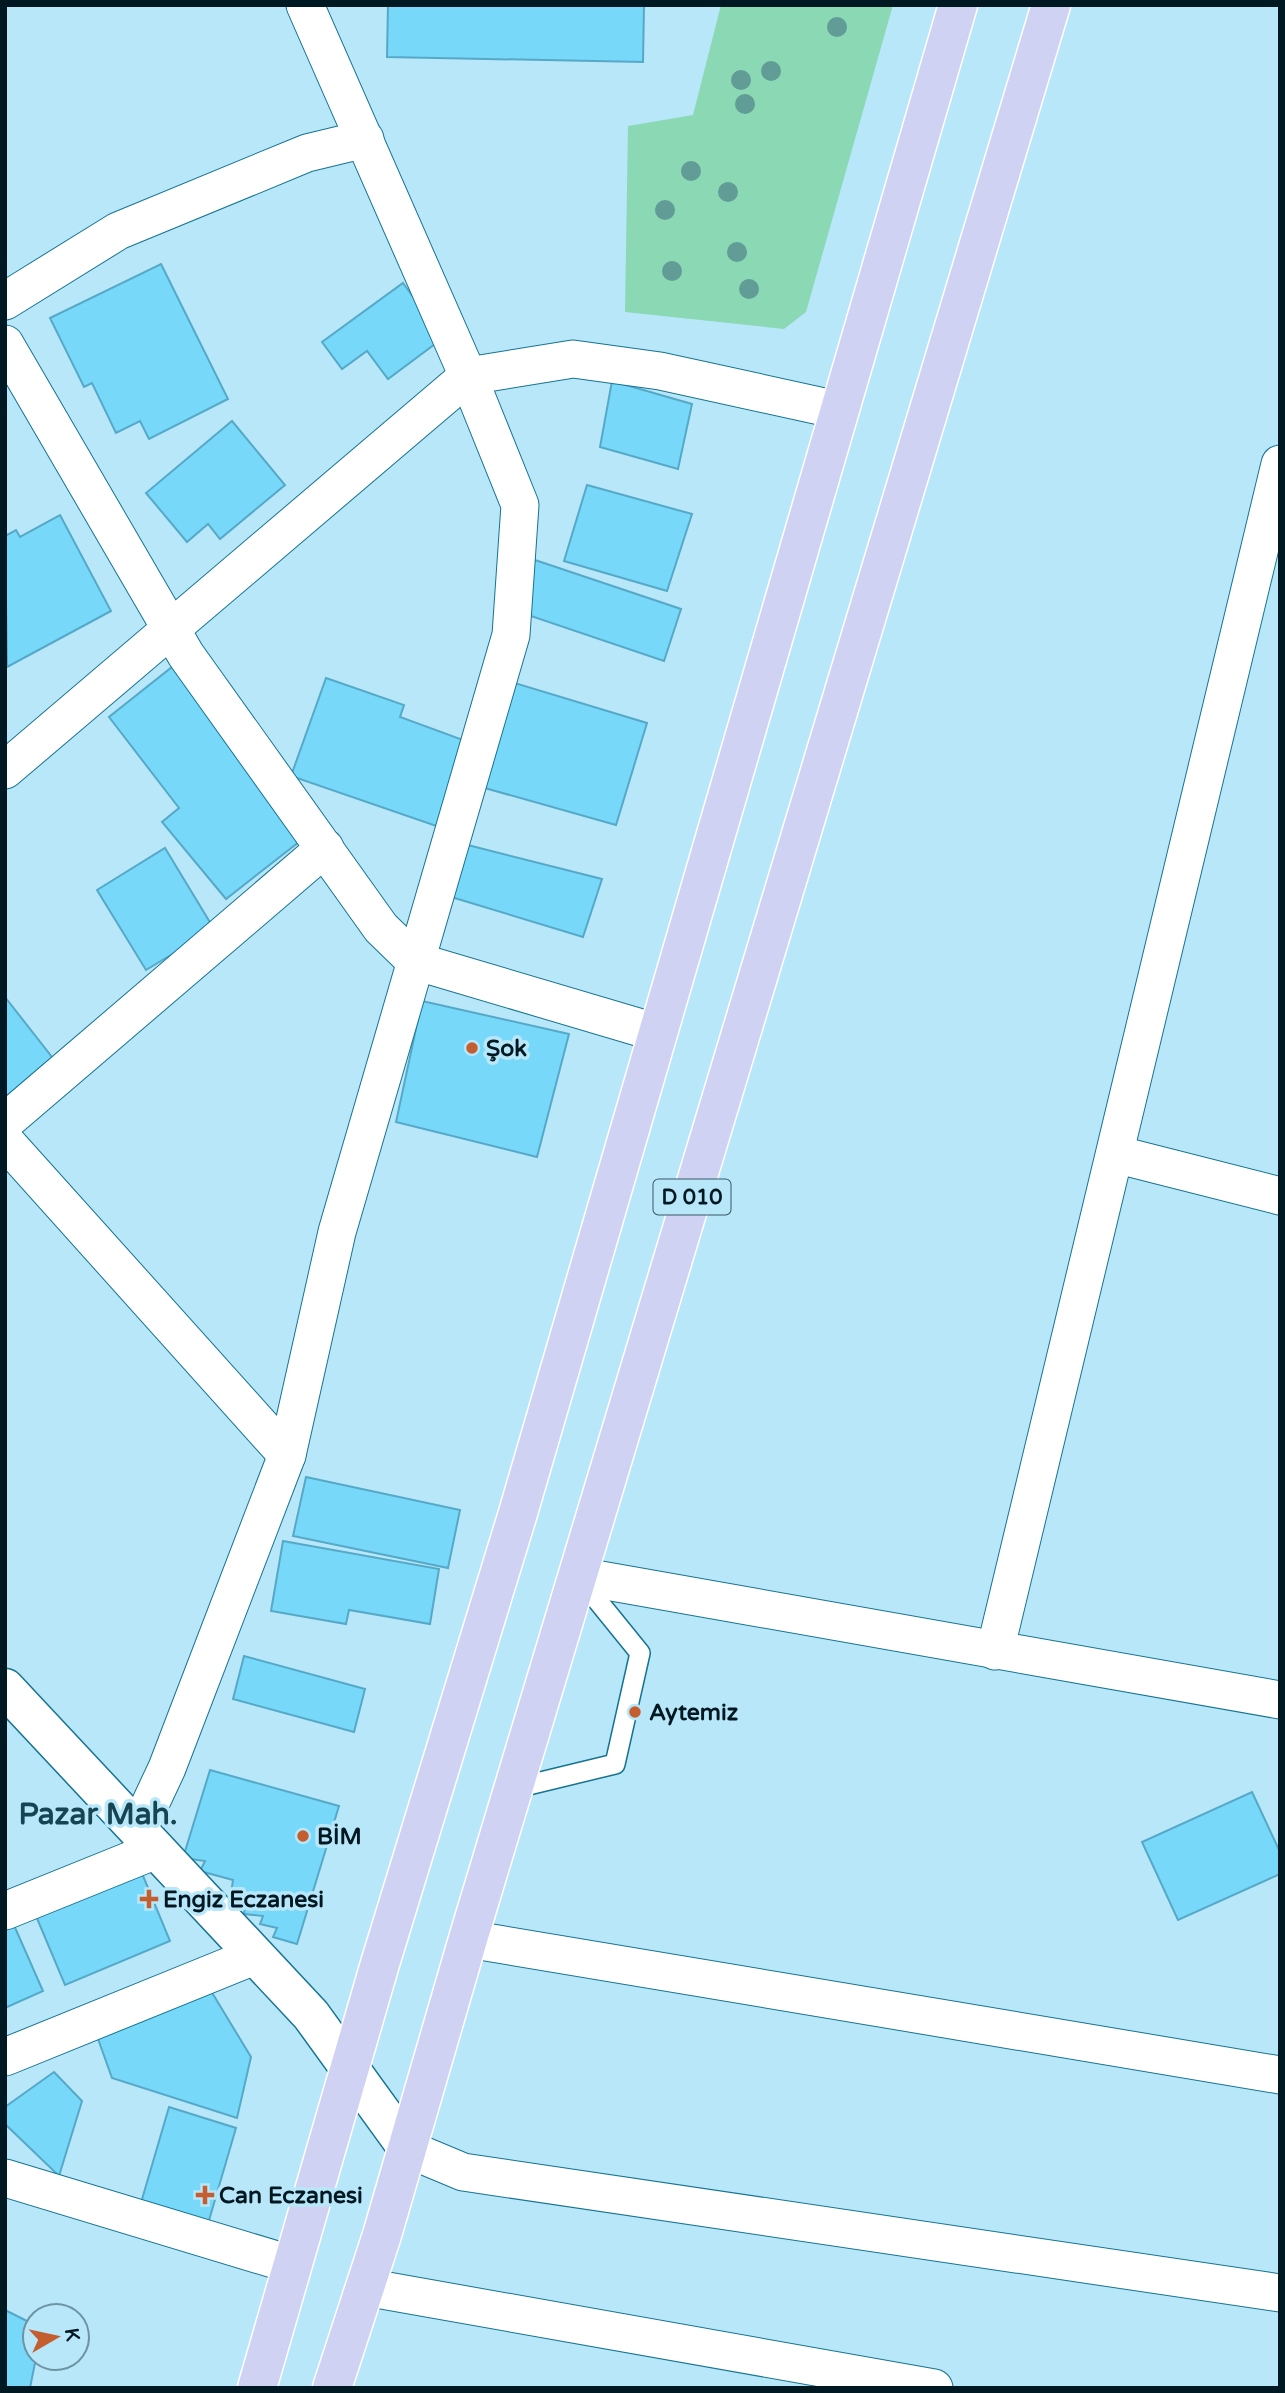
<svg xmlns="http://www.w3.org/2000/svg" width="1285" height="2393" font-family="'Varela Round',sans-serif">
<rect width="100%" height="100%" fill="#b8e7fa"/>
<polygon fill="#8bd8b4" points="721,5 893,5 806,312 784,329 625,312 628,126 693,115"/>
<g fill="#77d8fa" stroke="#55a9c7" stroke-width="2">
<polygon points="388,5 644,5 643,62 387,57"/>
<polygon points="161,264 228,399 149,439 140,421 116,433 92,383 84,387 50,318"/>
<polygon points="403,283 443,338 388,379 367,351 342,369 322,342"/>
<polygon points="612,381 692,404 678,469 600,447"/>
<polygon points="232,421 285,485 220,539 208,524 187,542 146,493"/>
<polygon points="587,485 692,514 667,591 564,561"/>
<polygon points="60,515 111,611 7,667 5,536 16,530 20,537"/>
<polygon points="532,559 681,609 664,661 513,610"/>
<polygon points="172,667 304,838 226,899 162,822 179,808 109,717"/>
<polygon points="326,678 404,705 400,717 474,744 445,829 291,776"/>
<polygon points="498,678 647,723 616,825 467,783"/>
<polygon points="460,843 602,879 583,937 448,896"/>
<polygon points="165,848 214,929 146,970 97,890"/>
<polygon points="5,997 59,1066 5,1108"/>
<polygon points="422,1001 569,1034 537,1157 396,1122"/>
<polygon points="306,1477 460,1510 448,1568 293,1536"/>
<polygon points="283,1541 439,1569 430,1624 349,1610 346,1624 271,1611"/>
<polygon points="244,1656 365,1689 354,1732 233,1699"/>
<polygon points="210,1770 339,1806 297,1944 273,1937 277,1928 260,1924 263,1916 244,1914 246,1895 231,1894 233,1880 200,1871 205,1861 183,1858"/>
<polygon points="1252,1792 1280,1852 1280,1874 1178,1920 1142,1842"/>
<polygon points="141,1871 170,1941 65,1985 36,1916"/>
<polygon points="13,1923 43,1991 5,2008 5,1926"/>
<polygon points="202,1976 251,2057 237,2118 112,2078 92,2022"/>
<polygon points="54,2072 82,2101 59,2176 5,2124 5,2107"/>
<polygon points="169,2107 236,2128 205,2234 138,2213"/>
<polygon points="5,2310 35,2325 36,2358 30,2388 5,2388"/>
</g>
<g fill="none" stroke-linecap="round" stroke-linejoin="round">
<g stroke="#157490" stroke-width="22">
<polyline id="service" points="516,1788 615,1764 640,1653 580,1579"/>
</g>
<g stroke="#157490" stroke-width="39">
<g id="minor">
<polyline points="5,301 118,231 307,153 365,139"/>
<polyline points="5,344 186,655 381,928 415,961 658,1033"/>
<polyline points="5,770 468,376 573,359 660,371 838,410"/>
<polyline points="5,1122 325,848"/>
<polyline points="5,1141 287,1455"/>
<polyline points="1115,1154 1280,1196"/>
<polyline points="578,1576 1280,1700"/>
<polyline points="995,1651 1280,464"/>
<polyline points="138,1830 167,1768 287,1455 337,1232 511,635 520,505 468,376 305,5"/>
<polyline points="5,1911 156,1850"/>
<polyline points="468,1939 1280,2075"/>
<polyline points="5,2057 254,1956"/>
<polyline points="408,2149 463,2172 1280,2293"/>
<polyline points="5,2178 293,2265"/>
<polyline points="365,2287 934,2388"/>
</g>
</g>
<g stroke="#157490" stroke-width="41">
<polyline id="tertiary" points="5,1688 311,2015 408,2149"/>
</g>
<g stroke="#fff" stroke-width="41">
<g id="trunk">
<polyline points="257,2388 379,1967 518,1513 958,5"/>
<polyline points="332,2388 382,2235 468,1939 1051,5"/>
</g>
</g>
<use href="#service" stroke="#fff" stroke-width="19"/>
<use href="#minor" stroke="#fff" stroke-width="37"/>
<use href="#tertiary" stroke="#fff" stroke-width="38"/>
<use href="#trunk" stroke="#d0d2f4" stroke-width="38"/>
</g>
<g fill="#619c96">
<circle cx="837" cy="27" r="10"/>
<circle cx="771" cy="71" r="10"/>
<circle cx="741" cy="80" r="10"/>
<circle cx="745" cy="104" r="10"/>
<circle cx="691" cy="171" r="10"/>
<circle cx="728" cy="192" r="10"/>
<circle cx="665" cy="210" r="10"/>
<circle cx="737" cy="252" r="10"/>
<circle cx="672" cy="271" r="10"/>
<circle cx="749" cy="289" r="10"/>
</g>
<g fill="#c45e2e" stroke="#b8e7fa" stroke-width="2.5">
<circle cx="472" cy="1048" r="7"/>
<circle cx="635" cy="1712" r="7"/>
<circle cx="303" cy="1836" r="7"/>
<path d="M145.5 1888.5h7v7h7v7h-7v7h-7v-7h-7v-7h7z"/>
<path d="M201.5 2184.5h7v7h7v7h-7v7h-7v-7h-7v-7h7z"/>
</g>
<g text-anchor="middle" stroke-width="7" stroke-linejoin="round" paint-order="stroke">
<rect fill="#b8e7fa" stroke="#375662" stroke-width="2" x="653.5" y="1179.5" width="77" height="35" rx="5"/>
<g font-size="21" font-weight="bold" fill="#001821">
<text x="692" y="1204">D 010</text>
</g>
<g font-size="23" font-weight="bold" fill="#001821" stroke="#b8e7fa" text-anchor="start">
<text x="486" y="1056">Şok</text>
<text x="649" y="1720">Aytemiz</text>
<text x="317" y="1844">BİM</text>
<text x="163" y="1907">Engiz Eczanesi</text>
<text x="219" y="2203">Can Eczanesi</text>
</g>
<g font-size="30" font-weight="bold" fill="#164453" stroke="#b8e7fa">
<text x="98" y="1824">Pazar Mah.</text>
</g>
</g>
<rect width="1285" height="2393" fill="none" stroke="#001821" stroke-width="14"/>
<g transform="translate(56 2337) rotate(81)"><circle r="33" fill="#b8e7fa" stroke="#6e94a3" stroke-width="2"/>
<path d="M0-5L12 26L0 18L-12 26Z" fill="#c45e2e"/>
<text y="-10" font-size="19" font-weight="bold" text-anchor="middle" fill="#001821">K</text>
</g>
</svg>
